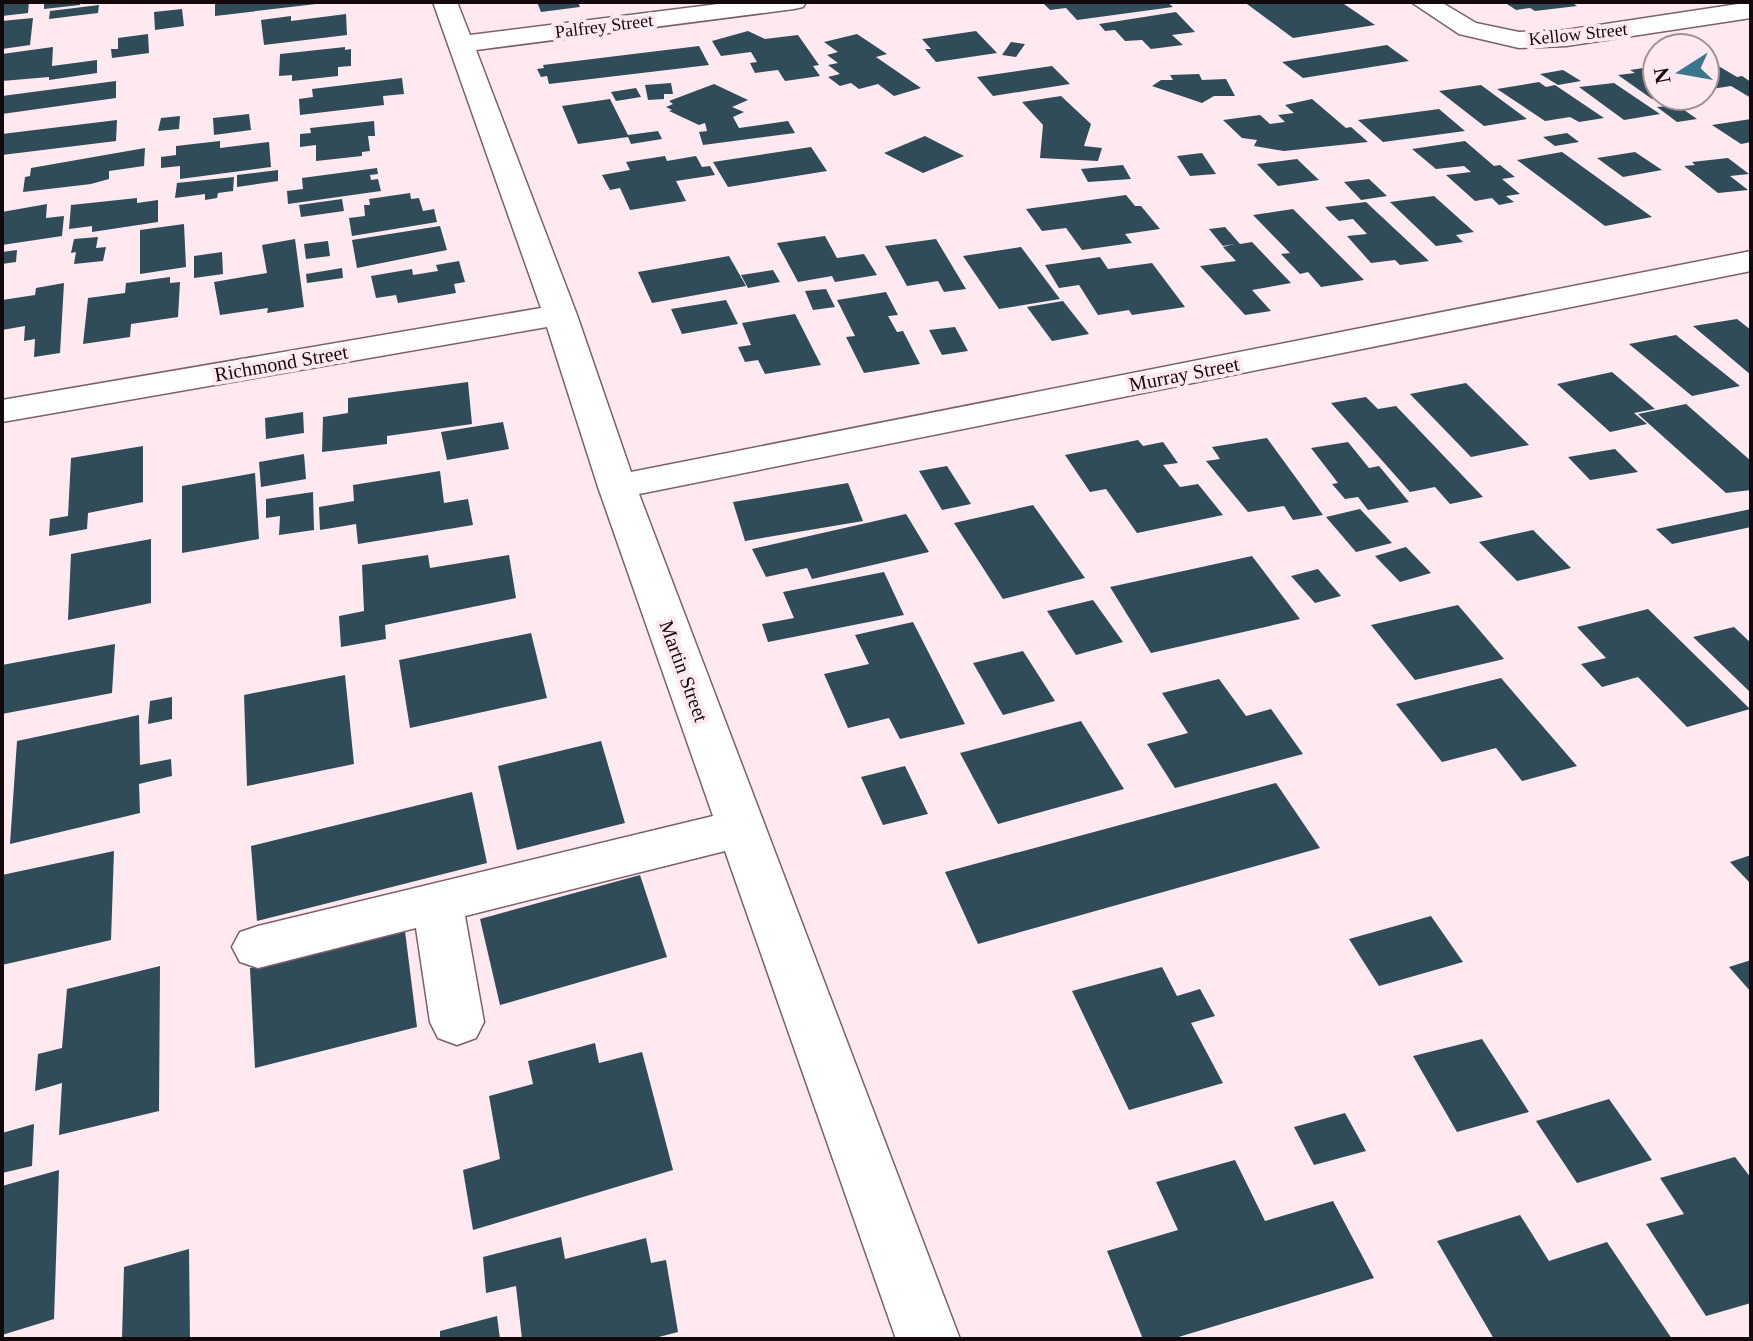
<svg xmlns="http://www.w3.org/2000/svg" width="1753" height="1341" font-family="Georgia,serif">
<rect width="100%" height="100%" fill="#fee9f0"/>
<g fill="#304c58">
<polygon points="2,2 29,2 28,13 2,16"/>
<polygon points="44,2 80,2 80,5 44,9"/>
<polygon points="215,2 316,2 316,4 215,16"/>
<polygon points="537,2 578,2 580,7 541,12"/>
<polygon points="1042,2 1167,2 1173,7 1077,20 1066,8 1050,10"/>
<polygon points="1258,2 1341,2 1375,25 1293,38 1247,4"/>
<polygon points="1504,2 1571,2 1577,6 1535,11 1530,8 1516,10"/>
<polygon points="99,5 98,13 49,19 50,11"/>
<polygon points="182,9 184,26 155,30 154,12"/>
<polygon points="1176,12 1195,32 1172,35 1183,45 1151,49 1142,40 1125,41 1115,30 1105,31 1099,24"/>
<polygon points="346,14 347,35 264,45 261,20 291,16 291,21"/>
<polygon points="33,18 30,45 2,49 2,21"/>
<polygon points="748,31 765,39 798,35 819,65 813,66 820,76 785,81 778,70 755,73 750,63 757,62 751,52 721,56 712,41"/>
<polygon points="976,31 997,53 936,62 925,49 931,49 922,39"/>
<polygon points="148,34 149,53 112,58 111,49 118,49 118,38"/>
<polygon points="857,34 887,54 876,57 921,88 894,96 878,84 859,89 851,83 840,86 828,77 840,74 828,65 838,63 827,55 838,52 824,42"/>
<polygon points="1011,42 1025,44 1016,57 1002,55"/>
<polygon points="1387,45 1409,61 1303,78 1282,62"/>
<polygon points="699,46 709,65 549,84 547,76 541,77 537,69 544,68 543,65"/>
<polygon points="53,47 52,66 97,60 97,73 49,80 49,77 2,81 2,54"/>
<polygon points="345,47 345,50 351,49 351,66 338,67 338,76 292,81 292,75 279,76 280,54"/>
<polygon points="1705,58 1737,77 1742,76 1751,82 1751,98 1731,86 1705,90"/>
<polygon points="1052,66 1070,84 993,96 977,77"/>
<polygon points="1657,66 1657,98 1652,99 1618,75 1635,73 1630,70"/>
<polygon points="1563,70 1581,81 1558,85 1540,74"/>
<polygon points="1199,74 1202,80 1226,79 1235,96 1214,96 1202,103 1152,86 1161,80 1173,80 1170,75"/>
<polygon points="402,78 404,94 383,96 384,105 300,115 299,99 313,97 312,89"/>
<polygon points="116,81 116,98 2,114 2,96"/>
<polygon points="1539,82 1546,87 1555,85 1604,118 1579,122 1570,117 1545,121 1497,89"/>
<polygon points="671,83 673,94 664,94 664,99 648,100 645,85"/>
<polygon points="1614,83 1660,114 1624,120 1579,87"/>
<polygon points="714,84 748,100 732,107 744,112 733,117 739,128 788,121 795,133 703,145 699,132 707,131 705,123 699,125 669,111 672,110 666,107 673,104 669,101"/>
<polygon points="1481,85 1527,119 1484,126 1439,91"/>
<polygon points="636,88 641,97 616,101 611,92"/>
<polygon points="1061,96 1091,124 1084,146 1102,148 1098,161 1040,158 1043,125 1022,102"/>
<polygon points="610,99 628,135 658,131 662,139 631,144 628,137 578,144 562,106"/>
<polygon points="1312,99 1346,128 1351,127 1368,142 1284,151 1254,146 1257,140 1242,138 1223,120 1260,115 1270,124 1285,122 1278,115 1294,113 1285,105"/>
<polygon points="1677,105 1697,119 1677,122 1657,107"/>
<polygon points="1439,109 1465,131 1383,142 1358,120"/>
<polygon points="249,114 251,130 214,135 213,118"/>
<polygon points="180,116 179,129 158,131 161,118"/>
<polygon points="1751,119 1751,142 1741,144 1712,125"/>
<polygon points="117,120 116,141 2,155 2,134"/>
<polygon points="374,121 375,136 368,136 370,151 362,152 362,156 316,161 316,145 300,147 300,134 311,133 310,128"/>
<polygon points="1567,133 1579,142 1555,146 1543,137"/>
<polygon points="925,136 964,156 923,173 884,153"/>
<polygon points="220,141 220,148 269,142 271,167 180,179 180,166 161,168 161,157 176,155 176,146"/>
<polygon points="1465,141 1494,166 1500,165 1515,177 1502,179 1520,194 1506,196 1514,202 1499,205 1492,198 1475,201 1446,175 1471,172 1464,166 1436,169 1412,149"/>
<polygon points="811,147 827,171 728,187 713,162"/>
<polygon points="145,148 144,166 109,171 109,179 91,184 23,192 25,177 30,176 31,168"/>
<polygon points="1562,152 1652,217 1605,226 1517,160"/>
<polygon points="1635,152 1662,170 1623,177 1597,158"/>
<polygon points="1202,153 1216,174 1190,176 1177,156"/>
<polygon points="665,156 667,161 696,156 702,167 710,166 715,175 676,181 686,201 630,210 620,188 610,190 602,175 630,170 626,162"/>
<polygon points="1728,158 1749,174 1730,176 1748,190 1718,193 1684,166 1695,165 1692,162"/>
<polygon points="1297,159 1319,180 1278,186 1257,164"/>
<polygon points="1123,165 1131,179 1088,182 1081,169"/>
<polygon points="377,168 378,174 370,175 371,180 378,179 381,191 288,204 287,191 303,189 302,178"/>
<polygon points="278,170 278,181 237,187 237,175"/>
<polygon points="234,177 233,191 218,193 217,198 205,200 205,194 175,198 177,183"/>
<polygon points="1369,179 1387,196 1361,200 1344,182"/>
<polygon points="410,193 411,199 419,198 423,211 434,209 437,222 352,236 349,218 365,216 364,205 370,205 369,199"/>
<polygon points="1126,195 1135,206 1141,206 1160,229 1125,234 1132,243 1082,250 1066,228 1042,231 1026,209"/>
<polygon points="1434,196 1474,232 1456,235 1463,242 1436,246 1390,202"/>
<polygon points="137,198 137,203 158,200 158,222 92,232 92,226 69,229 71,205"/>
<polygon points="342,199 344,211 301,217 299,205"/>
<polygon points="1366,202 1429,261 1400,265 1395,260 1371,263 1347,236 1367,234 1353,219 1339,221 1325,207"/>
<polygon points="47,204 46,218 64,216 62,236 2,245 2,212"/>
<polygon points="1293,209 1364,280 1321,287 1308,272 1300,274 1281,254 1290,253 1253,215"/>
<polygon points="184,224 186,267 140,274 140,230"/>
<polygon points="440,226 447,250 357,268 352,240"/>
<polygon points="1225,227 1240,244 1252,242 1291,283 1252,290 1271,311 1245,315 1200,266 1236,261 1223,247 1234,244 1223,246 1209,229"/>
<polygon points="825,236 837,258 864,254 877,275 835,282 832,276 798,282 777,243"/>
<polygon points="98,237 96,248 106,247 103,261 74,264 76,252 71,253 74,239"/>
<polygon points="295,239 304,307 267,313 268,308 220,315 214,282 267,273 262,245"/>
<polygon points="936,239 966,289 944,292 938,281 907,286 885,246"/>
<polygon points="328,241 330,256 306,259 304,244"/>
<polygon points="1021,247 1060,299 999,309 963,256"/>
<polygon points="17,250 16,262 2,264 2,252"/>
<polygon points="222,252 223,274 194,278 194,256"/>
<polygon points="729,256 746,286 652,303 638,272"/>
<polygon points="1100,257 1108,269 1152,263 1185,307 1132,315 1129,310 1098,315 1079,285 1059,288 1045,265"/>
<polygon points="459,261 465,282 454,284 456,293 398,303 396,295 376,298 371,276 412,269 413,275 438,271 436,265"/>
<polygon points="342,268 343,278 307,283 306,274"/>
<polygon points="773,270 780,282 748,288 741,275"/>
<polygon points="170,277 170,283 180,282 178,317 131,324 130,337 83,344 88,298 125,293 126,283"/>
<polygon points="64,283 60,353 34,357 35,339 24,341 25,326 2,330 2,300 35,295 36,288"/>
<polygon points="826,289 835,307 813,310 805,291"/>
<polygon points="886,292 898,315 888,316 897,332 903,331 920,364 864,373 846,337 855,336 837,300"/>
<polygon points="726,300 738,324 682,334 671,309"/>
<polygon points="1063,301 1089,334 1052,341 1027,307"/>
<polygon points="795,314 821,365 765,374 758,360 745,362 738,347 751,345 742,323"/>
<polygon points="1737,319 1751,330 1751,375 1693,326"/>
<polygon points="955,327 968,351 942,355 929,330"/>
<polygon points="1676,335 1740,386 1692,396 1629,344"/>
<polygon points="1612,372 1655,409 1634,413 1647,424 1610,432 1557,384"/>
<polygon points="468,382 472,424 387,436 387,444 322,452 323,417 348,413 348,398"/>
<polygon points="1466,383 1529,445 1471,457 1410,394"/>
<polygon points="1366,397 1378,409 1396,406 1483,497 1450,504 1435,487 1410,492 1331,403"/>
<polygon points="1686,404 1751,461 1751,490 1726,493 1638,414"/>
<polygon points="303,412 304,433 266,439 265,418"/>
<polygon points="503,422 509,449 447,460 441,432"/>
<polygon points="1267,438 1323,515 1293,520 1284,506 1248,512 1206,461 1220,459 1212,447"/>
<polygon points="1138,440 1143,446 1163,442 1178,463 1163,465 1180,487 1198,484 1223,515 1137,533 1106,489 1090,492 1065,455"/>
<polygon points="1348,442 1369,468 1379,466 1409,502 1368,510 1358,497 1345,499 1332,484 1338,483 1311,448"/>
<polygon points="143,446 143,502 88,513 87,529 49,536 50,519 68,516 71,458"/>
<polygon points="1615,449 1638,472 1590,480 1568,457"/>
<polygon points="304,454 306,479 261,487 259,462"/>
<polygon points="947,466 971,504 942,510 919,471"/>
<polygon points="440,471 444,503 468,499 473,525 358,544 356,524 320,530 319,507 354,501 353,485"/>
<polygon points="255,473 259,539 182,553 182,486"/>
<polygon points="848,483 863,521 745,541 733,502"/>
<polygon points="313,492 314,530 279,535 280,516 266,518 266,499"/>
<polygon points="1033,505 1085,578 1003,599 954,523"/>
<polygon points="1360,509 1392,543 1356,552 1326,517"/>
<polygon points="1751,509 1751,527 1672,544 1656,529"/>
<polygon points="906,514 929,552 812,579 807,568 766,577 752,549"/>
<polygon points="1533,530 1571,568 1517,581 1479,542"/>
<polygon points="151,539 151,603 68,620 71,554"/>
<polygon points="1406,547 1431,573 1400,582 1375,556"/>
<polygon points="428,555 430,568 509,555 516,598 385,625 386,639 341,647 339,616 364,611 362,565"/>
<polygon points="1252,556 1300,619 1151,653 1110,587"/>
<polygon points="1318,569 1341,596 1315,603 1291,576"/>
<polygon points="884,572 904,615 768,642 762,624 794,618 783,592"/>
<polygon points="1093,600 1123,642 1076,655 1047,611"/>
<polygon points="1458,605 1504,659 1415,680 1371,625"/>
<polygon points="1648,609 1750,709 1687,727 1638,677 1602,687 1581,664 1606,658 1577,627"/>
<polygon points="913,622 965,724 900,739 889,718 848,728 824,674 869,664 855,635"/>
<polygon points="1734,627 1751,643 1751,693 1693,637"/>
<polygon points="531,633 547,698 410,728 399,660"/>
<polygon points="115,644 112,693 2,714 2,665"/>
<polygon points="1023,651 1055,701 1003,715 973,663"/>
<polygon points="345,675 354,764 247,786 244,695"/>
<polygon points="1501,678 1577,766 1522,781 1496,748 1442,762 1396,704"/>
<polygon points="1219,679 1246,716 1271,709 1303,754 1175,788 1147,744 1188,733 1162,693"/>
<polygon points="172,697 172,719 148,724 150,701"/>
<polygon points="139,715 140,765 171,759 172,776 139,784 140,813 10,844 17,741"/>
<polygon points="1081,721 1124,789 998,824 960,753"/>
<polygon points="601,741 625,823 517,850 498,766"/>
<polygon points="905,766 928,814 883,825 861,777"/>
<polygon points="1276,783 1320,848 978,944 945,872"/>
<polygon points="472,792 487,863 257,921 251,846"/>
<polygon points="114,851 111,940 2,965 2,875"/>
<polygon points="1751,855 1751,884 1730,862"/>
<polygon points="640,875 667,957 500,1005 480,919"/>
<polygon points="1431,916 1463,962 1379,986 1349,939"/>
<polygon points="405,931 417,1027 255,1068 250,968"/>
<polygon points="1751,960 1751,992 1729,967"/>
<polygon points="160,966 159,1111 59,1135 62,1083 35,1091 38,1054 62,1048 67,989"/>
<polygon points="1162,967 1177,996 1200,989 1215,1016 1191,1023 1223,1083 1129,1110 1072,991"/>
<polygon points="1482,1039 1529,1112 1457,1132 1413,1056"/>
<polygon points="595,1043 599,1063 642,1052 673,1170 473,1230 463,1170 500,1159 489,1096 533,1084 528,1061"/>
<polygon points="1609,1099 1652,1160 1577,1183 1536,1121"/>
<polygon points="1345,1113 1366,1151 1314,1165 1294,1127"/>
<polygon points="34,1124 32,1166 2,1173 2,1133"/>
<polygon points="1735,1157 1751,1178 1751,1303 1706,1316 1646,1224 1684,1214 1660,1178"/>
<polygon points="1235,1160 1265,1221 1333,1201 1374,1278 1172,1339 1143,1339 1107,1251 1178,1230 1156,1182"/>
<polygon points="59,1170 54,1319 2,1335 2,1186"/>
<polygon points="1520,1215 1549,1261 1607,1242 1672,1339 1494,1339 1437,1241"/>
<polygon points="561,1237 565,1259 646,1238 651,1263 666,1260 678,1332 651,1339 522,1339 516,1286 486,1293 483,1257"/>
<polygon points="189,1249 190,1339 122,1339 124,1267"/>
<polygon points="497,1316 500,1339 440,1339 440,1331"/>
</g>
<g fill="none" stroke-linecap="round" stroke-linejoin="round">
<g stroke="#7c606a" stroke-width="3">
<g id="minor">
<polygon points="433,2 457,2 470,35 734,2 806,2 803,7 794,9 476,50 577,315 631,472 1751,251 1751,271 639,494 960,1339 896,1339 725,851 465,916 484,1022 476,1038 457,1045 438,1038 430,1022 416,928 258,968 240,962 232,947 240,932 258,926 713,816 598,487 547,327 2,422 2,400 541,308"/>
<polygon points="1411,2 1441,2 1476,23 1519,32 1566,30 1751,2 1751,18 1566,46 1519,48 1459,34"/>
</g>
</g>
<use href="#minor" fill="#fff" fill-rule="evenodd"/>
</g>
<g text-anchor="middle" stroke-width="8" stroke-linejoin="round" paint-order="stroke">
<g font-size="18" fill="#13090d" stroke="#fee9f0">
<text transform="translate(604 26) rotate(-7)" y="6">Palfrey Street</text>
<text transform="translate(1578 34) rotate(-6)" y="6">Kellow Street</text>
</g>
<g font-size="20" fill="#13090d" stroke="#fee9f0">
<text transform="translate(281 363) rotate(-10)" y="7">Richmond Street</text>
<text transform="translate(1184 374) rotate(-11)" y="7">Murray Street</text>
<text transform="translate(684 671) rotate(70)" y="7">Martin Street</text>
</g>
</g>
<rect width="1753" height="1341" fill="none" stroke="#13090d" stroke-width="8"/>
<g transform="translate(1681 72) rotate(259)"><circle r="38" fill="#fee9f0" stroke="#a08f95" stroke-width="2"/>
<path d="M0-6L14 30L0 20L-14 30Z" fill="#3b768e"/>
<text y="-12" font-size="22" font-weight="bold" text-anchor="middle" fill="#13090d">N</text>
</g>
</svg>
